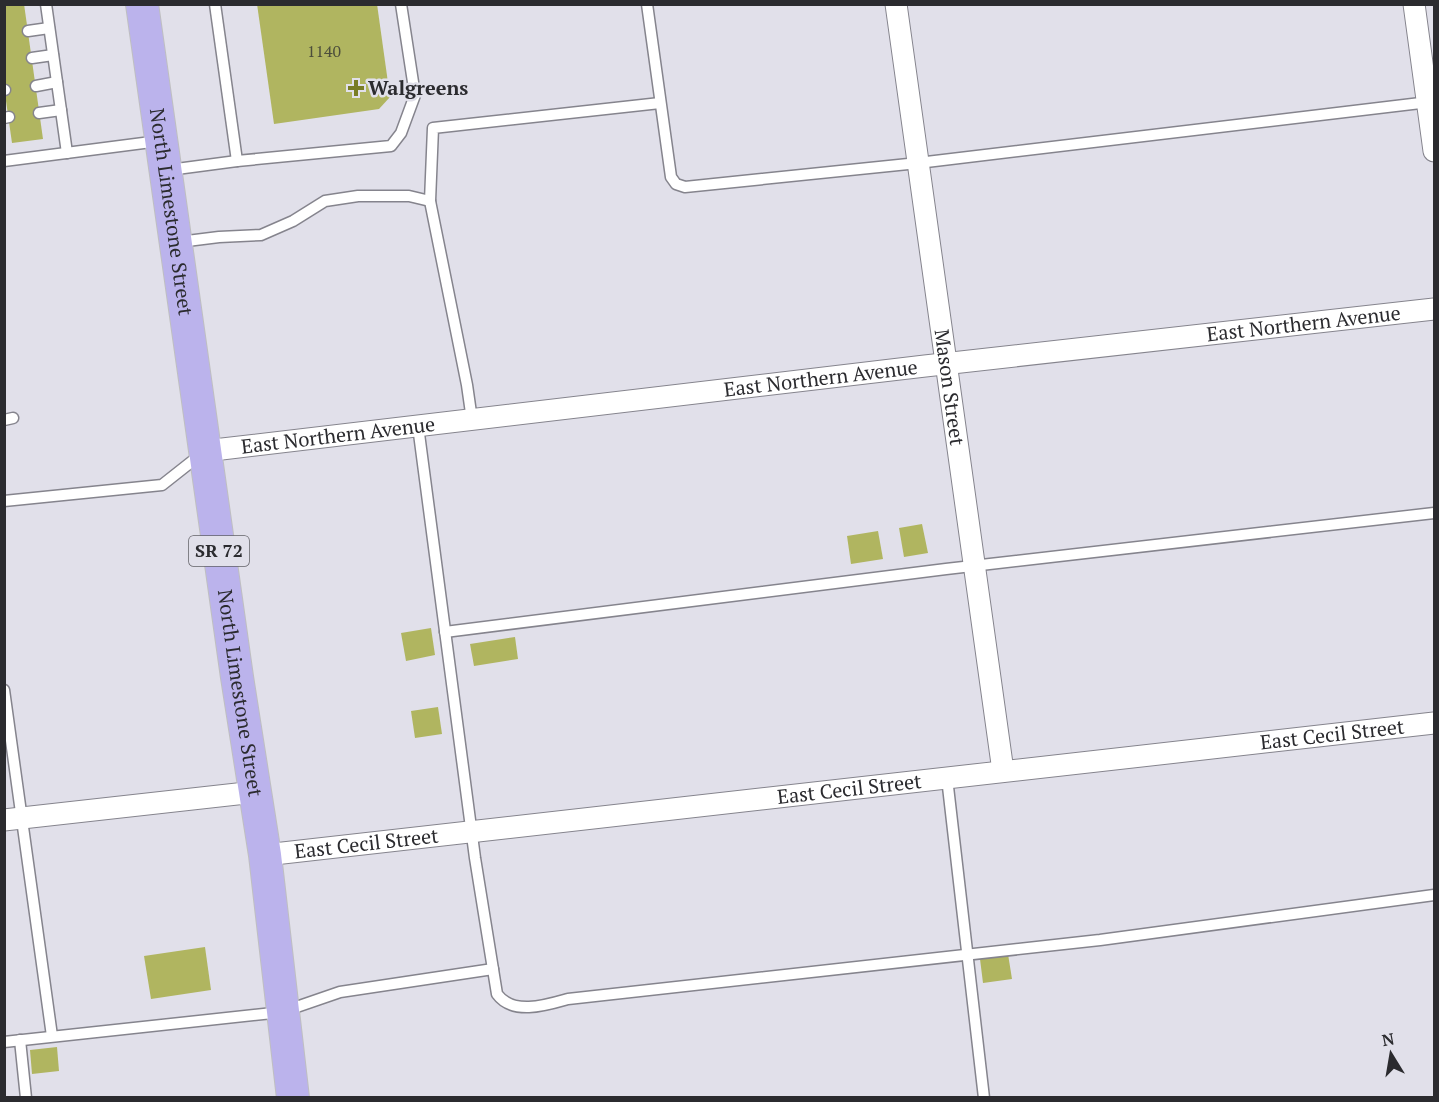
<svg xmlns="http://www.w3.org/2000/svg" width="1439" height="1102" font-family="'PT Serif',serif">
<rect width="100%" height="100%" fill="#e1e0ea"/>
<g fill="#b0b560">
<polygon points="4,4 24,4 43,139 12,143 4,87"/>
<polygon points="257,4 377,4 390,97 379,109 274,124"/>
<polygon points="922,524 928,553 904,557 899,528"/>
<polygon points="878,531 883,559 851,564 847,536"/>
<polygon points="431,628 435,655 406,661 401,633"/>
<polygon points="515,637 518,659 474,666 470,644"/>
<polygon points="438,707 442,734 415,738 411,711"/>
<polygon points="205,947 211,990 151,999 144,956"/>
<polygon points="1008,954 1012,979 983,983 980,959"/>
<polygon points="57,1047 59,1071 32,1074 30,1050"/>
</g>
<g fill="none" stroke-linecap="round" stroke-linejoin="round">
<g stroke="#85848d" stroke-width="13">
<g id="lane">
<polyline points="46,4 67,153"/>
<polyline points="215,4 237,161"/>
<polyline points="647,4 671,177 676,184 685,187 918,163 1429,102"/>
<polyline points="28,31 49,28"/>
<polyline points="32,58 53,55"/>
<polyline points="36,86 57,82"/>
<polyline points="4,90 5,90"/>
<polyline points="39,113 61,110"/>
<polyline points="4,118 9,117"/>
<polyline points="4,161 159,141"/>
<polyline points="169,170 237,161 391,146 401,133 415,95 401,4"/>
<polyline points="179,242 219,237 261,235 293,221 325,201 358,196 409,196 430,201"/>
<polyline points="4,420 13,418"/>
<polyline points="472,420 467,385 430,201 433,128 660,103"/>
<path d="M418 426 475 858 497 994C513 1016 547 1005 568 999L1100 940 1434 895"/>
<polyline points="4,501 162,485 200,455"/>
<polyline points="445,632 946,569 1434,513"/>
<polyline points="4,690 52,1036"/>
<polyline points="947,778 984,1098"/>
<polyline points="20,1040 26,1098"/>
<polyline points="4,1042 282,1012 340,992 493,969"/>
</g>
</g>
<g stroke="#85848d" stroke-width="23">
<g id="street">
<path id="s1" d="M896 4 1003 771"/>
<polyline points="1414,4 1434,151"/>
<path id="s2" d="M205 451 925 366 1434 309"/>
<polyline points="4,820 255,792"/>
<path id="s3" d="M265 855 1434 723"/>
</g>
</g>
<g stroke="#bfbfc1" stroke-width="34">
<g id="primary">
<path id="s4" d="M142 4 237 677 265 855 293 1098"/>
</g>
</g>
<use href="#lane" stroke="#fff" stroke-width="10"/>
<use href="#street" stroke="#fff" stroke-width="21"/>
<use href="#primary" stroke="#bbb3ec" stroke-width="32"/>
</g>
<path fill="#797d26" stroke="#e1e0ea" stroke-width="2" d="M353 79h6v6h6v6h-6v6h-6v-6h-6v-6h6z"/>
<g text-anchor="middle" stroke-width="5" stroke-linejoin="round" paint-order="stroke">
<g font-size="16" fill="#4c4e3b">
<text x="324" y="57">1140</text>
</g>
<rect fill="#e1e0ea" stroke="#626167" stroke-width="1.5" x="189" y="536" width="60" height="30" rx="4.5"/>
<g font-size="18" font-weight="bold" fill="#2b2b2f">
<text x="219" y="557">SR 72</text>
</g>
<g font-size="20" font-weight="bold" fill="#2b2b2f" stroke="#e1e0ea" text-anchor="start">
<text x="368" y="95">Walgreens</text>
</g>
<g font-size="20" fill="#2b2b2f" stroke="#e1e0ea">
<text dy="7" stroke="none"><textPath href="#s4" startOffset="210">North Limestone Street</textPath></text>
<text dy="7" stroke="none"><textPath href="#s2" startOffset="1106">East Northern Avenue</textPath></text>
<text dy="7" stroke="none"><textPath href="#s2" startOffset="620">East Northern Avenue</textPath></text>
<text dy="7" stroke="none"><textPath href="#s1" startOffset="387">Mason Street</textPath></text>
<text dy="7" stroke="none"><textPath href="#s2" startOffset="134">East Northern Avenue</textPath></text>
<text dy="7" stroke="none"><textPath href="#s4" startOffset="696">North Limestone Street</textPath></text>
<text dy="7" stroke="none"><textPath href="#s3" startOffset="1074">East Cecil Street</textPath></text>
<text dy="7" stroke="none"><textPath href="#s3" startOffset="588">East Cecil Street</textPath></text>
<text dy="7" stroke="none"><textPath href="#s3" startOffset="102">East Cecil Street</textPath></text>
</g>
</g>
<rect width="1439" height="1102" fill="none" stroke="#2b2b2f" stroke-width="12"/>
<g transform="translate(1391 1054) rotate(349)" stroke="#e1e0ea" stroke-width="4.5" paint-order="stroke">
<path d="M0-4.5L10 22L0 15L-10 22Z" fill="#2b2b2f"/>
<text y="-9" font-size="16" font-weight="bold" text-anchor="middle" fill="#2b2b2f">N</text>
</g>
</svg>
